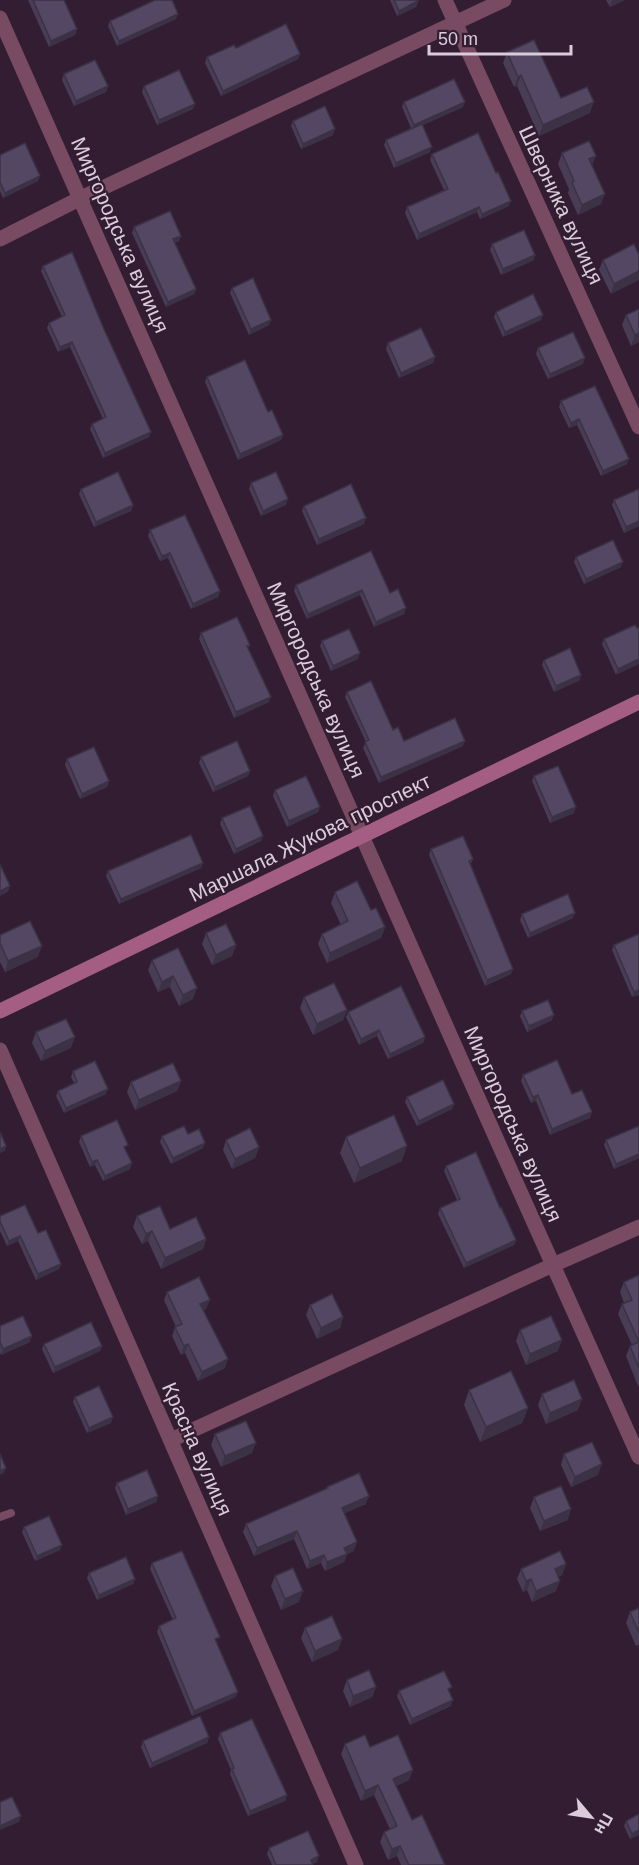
<svg xmlns="http://www.w3.org/2000/svg" width="639" height="1865" font-family="Arial,sans-serif">
<rect width="100%" height="100%" fill="#331d33"/>
<g fill="none" stroke-linecap="round" stroke-linejoin="round">
<polyline stroke="#784b62" stroke-width="8" points="0,1517 11,1513"/>
<g stroke="#784b62" stroke-width="15">
<polyline points="445,0 639,427"/>
<path d="M0 18C215 496 422 979 639 1457"/>
<polyline points="0,239 81,198 504,0"/>
<polyline points="0,1050 356,1865"/>
<polyline points="171,1440 553,1265 639,1227"/>
</g>
<polyline stroke="#a45e84" stroke-width="15" points="0,1011 639,702"/>
</g>
<g fill="#483d55">
<polygon points="28,0 64,0 77,29 75,35 49,47"/>
<polygon points="390,0 418,0 418,1 416,7 397,16"/>
<polygon points="606,0 625,0 610,7"/>
<polygon points="176,19 117,46 108,26 110,21"/>
<polygon points="236,48 300,54 298,59 221,96 205,63 207,57"/>
<polygon points="507,52 561,98 590,113 539,136 517,86 514,87 503,63"/>
<polygon points="64,74 108,86 106,92 74,106 62,80"/>
<polygon points="144,86 193,109 157,125 142,92"/>
<polygon points="404,102 463,107 423,125 430,152 394,168 384,145 386,140 411,128 402,107"/>
<polygon points="293,121 333,135 301,149 291,126"/>
<polygon points="562,153 592,166 601,204 578,215 568,193 569,189 558,164"/>
<polygon points="432,154 509,206 480,219 477,212 417,240 405,213 407,207 444,190 430,160"/>
<polygon points="0,155 38,181 3,198 0,191"/>
<polygon points="134,227 181,236 179,241 175,243 196,289 194,294 166,307 132,233"/>
<polygon points="492,244 534,260 501,275 490,250"/>
<polygon points="634,244 611,294 599,270 603,260"/>
<polygon points="43,266 149,437 103,458 90,429 92,424 103,419 70,347 58,352 47,328 49,323 62,317 41,271"/>
<polygon points="232,288 269,325 249,335 230,293"/>
<polygon points="496,312 541,320 503,337 494,317"/>
<polygon points="626,315 639,342 631,346 622,325"/>
<polygon points="388,343 435,357 433,363 399,378 386,349"/>
<polygon points="538,348 583,364 548,379 536,354"/>
<polygon points="207,377 268,412 283,435 281,440 238,460 205,382"/>
<polygon points="561,401 627,464 601,476 577,425 569,428 559,407"/>
<polygon points="251,483 286,505 261,516 249,489"/>
<polygon points="81,489 133,505 131,511 94,527 79,494"/>
<polygon points="614,500 639,526 624,533 612,505"/>
<polygon points="304,506 364,524 317,545 302,511"/>
<polygon points="150,530 220,591 218,597 191,609 168,558 160,561 148,536"/>
<polygon points="371,551 390,593 404,614 374,627 360,595 307,619 294,591 296,585"/>
<polygon points="576,557 621,567 584,584 574,562"/>
<polygon points="637,628 616,675 602,644 604,639"/>
<polygon points="201,633 250,645 248,648 269,702 234,718 199,639"/>
<polygon points="322,641 358,659 331,671 320,646"/>
<polygon points="544,660 580,680 554,692 542,665"/>
<polygon points="347,692 393,730 404,741 463,746 379,783 363,748 366,742 345,697"/>
<polygon points="201,757 250,771 248,776 213,792 199,763"/>
<polygon points="67,759 109,781 107,787 80,799 65,765"/>
<polygon points="534,776 574,813 550,823 532,781"/>
<polygon points="275,790 320,807 318,812 287,827 273,796"/>
<polygon points="222,818 261,841 234,854 220,824"/>
<polygon points="431,849 473,859 470,865 511,974 485,986 429,855"/>
<polygon points="201,868 119,904 106,876 108,871"/>
<polygon points="335,892 371,910 385,927 381,938 327,963 318,944 322,934 341,925 331,903"/>
<polygon points="522,914 573,918 528,938 520,920"/>
<polygon points="206,933 236,945 232,956 212,965 202,944"/>
<polygon points="639,934 639,995 632,997 612,950 614,945"/>
<polygon points="0,935 38,957 5,972 0,962"/>
<polygon points="178,948 193,999 179,1006 170,987 158,992 148,970 152,960"/>
<polygon points="304,997 347,1010 343,1020 313,1035 300,1008"/>
<polygon points="522,1011 552,1020 527,1032 520,1016"/>
<polygon points="348,1012 425,1037 423,1043 388,1059 377,1036 359,1045 346,1017"/>
<polygon points="36,1032 71,1048 41,1061 32,1043"/>
<polygon points="73,1071 106,1094 64,1113 56,1096 58,1091 74,1083 71,1077"/>
<polygon points="523,1075 572,1094 590,1118 550,1135 536,1101 531,1103 521,1081"/>
<polygon points="181,1081 177,1091 135,1110 127,1092 131,1082"/>
<polygon points="407,1097 454,1104 452,1109 417,1126 405,1102"/>
<polygon points="639,1126 639,1158 614,1169 604,1145 606,1140"/>
<polygon points="188,1134 203,1148 171,1164 160,1142 162,1136"/>
<polygon points="81,1136 126,1151 130,1169 103,1181 95,1165 90,1167 79,1142"/>
<polygon points="346,1137 402,1161 354,1183 340,1153"/>
<polygon points="226,1140 259,1147 255,1158 232,1169 223,1150"/>
<polygon points="446,1166 500,1208 516,1240 514,1245 464,1268 438,1214 440,1208 457,1200 444,1171"/>
<polygon points="0,1216 38,1233 61,1264 59,1269 36,1280 18,1241 7,1246 0,1231"/>
<polygon points="137,1216 170,1229 206,1239 203,1249 161,1269 148,1241 142,1244 133,1227"/>
<polygon points="639,1275 639,1386 638,1386 626,1356 630,1346 632,1345 618,1314 622,1304 624,1303 620,1292 624,1282"/>
<polygon points="167,1292 206,1309 203,1310 225,1368 198,1381 185,1353 181,1355 172,1336 175,1327 176,1327 164,1300"/>
<polygon points="310,1305 343,1317 340,1328 317,1339 306,1315"/>
<polygon points="0,1326 30,1342 1,1355 0,1352"/>
<polygon points="520,1330 558,1351 526,1365 516,1341"/>
<polygon points="44,1344 102,1346 100,1351 53,1373 42,1349"/>
<polygon points="469,1390 528,1408 522,1423 480,1442 464,1405"/>
<polygon points="542,1394 578,1410 546,1424 538,1405"/>
<polygon points="75,1397 111,1423 87,1433 73,1402"/>
<polygon points="215,1434 252,1453 221,1467 211,1445"/>
<polygon points="564,1454 598,1475 571,1487 561,1465"/>
<polygon points="117,1483 158,1496 156,1502 126,1515 115,1488"/>
<polygon points="327,1487 366,1504 344,1513 354,1551 347,1554 344,1562 325,1571 321,1563 307,1569 294,1539 254,1556 243,1532 246,1524 327,1489"/>
<polygon points="534,1497 568,1520 540,1531 530,1508"/>
<polygon points="24,1527 60,1550 35,1561 22,1532"/>
<polygon points="152,1563 218,1643 216,1643 236,1697 192,1716 157,1632 159,1626 173,1620 150,1569"/>
<polygon points="566,1564 562,1575 558,1577 556,1591 532,1602 527,1590 523,1592 517,1579 521,1569"/>
<polygon points="89,1573 135,1579 133,1584 97,1600 87,1578"/>
<polygon points="275,1576 299,1602 281,1610 271,1586"/>
<polygon points="639,1608 639,1645 636,1646 626,1623 630,1612"/>
<polygon points="305,1628 342,1639 338,1650 312,1662 301,1638"/>
<polygon points="347,1680 376,1687 372,1697 350,1707 343,1691"/>
<polygon points="399,1691 451,1706 410,1725 397,1696"/>
<polygon points="220,1733 287,1795 285,1801 248,1816 230,1774 231,1770 218,1739"/>
<polygon points="209,1737 207,1743 150,1768 141,1747 143,1741"/>
<polygon points="345,1744 370,1747 409,1780 396,1786 412,1820 445,1865 401,1865 397,1856 388,1860 380,1842 384,1832 390,1829 374,1795 361,1801 341,1754"/>
<polygon points="639,1814 639,1835 630,1839 624,1826 626,1821"/>
<polygon points="269,1848 317,1862 313,1864 313,1865 272,1865 267,1854"/>
</g>
<g fill="#3b3245">
<polygon points="612,0 625,0 610,7"/>
<polygon points="418,1 416,7 397,16 399,11"/>
<polygon points="178,14 176,19 117,46 119,41"/>
<polygon points="77,29 75,35 49,47 51,41"/>
<polygon points="300,54 298,59 221,96 223,91"/>
<polygon points="521,75 517,86 514,87 518,77"/>
<polygon points="108,86 106,92 74,106 76,101"/>
<polygon points="465,102 463,107 412,130 414,125"/>
<polygon points="594,102 590,113 539,136 543,125"/>
<polygon points="195,104 193,109 157,125 159,120"/>
<polygon points="335,129 333,135 301,149 303,144"/>
<polygon points="432,147 430,152 394,168 396,163"/>
<polygon points="596,156 592,166 589,159"/>
<polygon points="40,176 38,181 3,198 5,193"/>
<polygon points="605,194 601,204 578,215 582,205"/>
<polygon points="511,201 509,206 480,219 482,214"/>
<polygon points="479,207 477,212 417,240 419,234"/>
<polygon points="181,236 179,241 171,245 173,239"/>
<polygon points="535,255 534,260 501,275 503,269"/>
<polygon points="639,271 639,280 611,294 614,284"/>
<polygon points="196,289 194,294 166,307 168,302"/>
<polygon points="543,315 541,320 503,337 505,332"/>
<polygon points="271,320 269,325 249,335 251,329"/>
<polygon points="639,333 639,342 631,346 635,335"/>
<polygon points="72,342 70,347 58,352 60,347"/>
<polygon points="435,357 433,363 399,378 401,373"/>
<polygon points="585,358 583,364 548,379 550,374"/>
<polygon points="579,419 577,425 569,428 571,423"/>
<polygon points="151,432 149,437 103,458 105,453"/>
<polygon points="283,435 281,440 238,460 240,454"/>
<polygon points="629,459 627,464 601,476 603,471"/>
<polygon points="288,499 286,505 261,516 263,511"/>
<polygon points="133,505 131,511 94,527 96,522"/>
<polygon points="366,518 364,524 317,545 319,539"/>
<polygon points="639,521 639,526 624,533 626,527"/>
<polygon points="170,553 168,558 160,561 162,556"/>
<polygon points="623,562 621,567 584,584 586,579"/>
<polygon points="362,590 360,595 307,619 308,614"/>
<polygon points="220,591 218,597 191,609 193,604"/>
<polygon points="406,608 404,614 374,627 376,622"/>
<polygon points="360,653 358,659 331,671 333,666"/>
<polygon points="639,659 639,664 616,675 618,669"/>
<polygon points="581,675 580,680 554,692 556,686"/>
<polygon points="271,697 269,702 234,718 236,712"/>
<polygon points="465,741 463,746 379,783 381,777"/>
<polygon points="250,771 248,776 213,792 215,787"/>
<polygon points="109,781 107,787 80,799 82,794"/>
<polygon points="320,807 318,812 287,827 289,821"/>
<polygon points="576,807 574,813 550,823 552,817"/>
<polygon points="263,836 261,841 234,854 236,849"/>
<polygon points="203,863 201,868 119,904 121,899"/>
<polygon points="10,886 8,892 0,896 0,891"/>
<polygon points="575,913 573,918 528,938 530,933"/>
<polygon points="385,927 381,938 327,963 330,953"/>
<polygon points="236,945 232,956 212,965 216,955"/>
<polygon points="42,946 38,957 5,972 8,961"/>
<polygon points="513,969 511,974 485,986 487,980"/>
<polygon points="173,976 170,987 158,992 162,982"/>
<polygon points="197,988 193,999 179,1006 183,995"/>
<polygon points="639,990 639,995 632,997 634,992"/>
<polygon points="347,1010 343,1020 313,1035 317,1024"/>
<polygon points="554,1015 552,1020 527,1032 529,1026"/>
<polygon points="379,1030 377,1036 359,1045 361,1039"/>
<polygon points="75,1037 71,1048 41,1061 45,1051"/>
<polygon points="425,1037 423,1043 388,1059 390,1054"/>
<polygon points="181,1081 177,1091 135,1110 139,1100"/>
<polygon points="108,1089 106,1094 64,1113 66,1108"/>
<polygon points="538,1095 536,1101 531,1103 533,1097"/>
<polygon points="454,1104 452,1109 417,1126 419,1121"/>
<polygon points="592,1112 590,1118 550,1135 552,1129"/>
<polygon points="205,1143 203,1148 171,1164 173,1158"/>
<polygon points="6,1146 5,1151 0,1153 0,1149"/>
<polygon points="407,1146 402,1161 354,1183 360,1168"/>
<polygon points="259,1147 255,1158 232,1169 235,1159"/>
<polygon points="639,1154 639,1158 614,1169 616,1164"/>
<polygon points="97,1160 95,1165 90,1167 92,1162"/>
<polygon points="132,1163 130,1169 103,1181 105,1176"/>
<polygon points="152,1231 148,1241 142,1244 146,1234"/>
<polygon points="20,1236 18,1241 7,1246 9,1241"/>
<polygon points="206,1239 203,1249 161,1269 165,1258"/>
<polygon points="516,1240 514,1245 464,1268 466,1263"/>
<polygon points="61,1264 59,1269 36,1280 38,1274"/>
<polygon points="210,1300 206,1309 197,1313 200,1304"/>
<polygon points="343,1317 340,1328 317,1339 321,1328"/>
<polygon points="32,1336 30,1342 1,1355 3,1349"/>
<polygon points="562,1340 558,1351 526,1365 530,1354"/>
<polygon points="188,1344 185,1353 181,1355 184,1346"/>
<polygon points="102,1346 100,1351 53,1373 55,1367"/>
<polygon points="228,1359 225,1368 198,1381 202,1372"/>
<polygon points="582,1399 578,1410 546,1424 550,1413"/>
<polygon points="528,1408 522,1423 480,1442 486,1427"/>
<polygon points="113,1417 111,1423 87,1433 89,1428"/>
<polygon points="256,1443 252,1453 221,1467 225,1456"/>
<polygon points="602,1464 598,1475 571,1487 575,1477"/>
<polygon points="6,1468 4,1473 0,1475 0,1471"/>
<polygon points="158,1496 156,1502 126,1515 128,1509"/>
<polygon points="369,1496 366,1504 339,1516 342,1508"/>
<polygon points="571,1509 568,1520 540,1531 544,1521"/>
<polygon points="297,1531 294,1539 254,1556 257,1548"/>
<polygon points="357,1542 354,1551 347,1554 344,1562 325,1571 327,1562 344,1548"/>
<polygon points="62,1545 60,1550 35,1561 37,1556"/>
<polygon points="324,1555 321,1563 307,1569 310,1561"/>
<polygon points="566,1564 562,1575 551,1580 555,1569"/>
<polygon points="135,1579 133,1584 97,1600 99,1595"/>
<polygon points="531,1579 527,1590 523,1592 526,1581"/>
<polygon points="560,1581 556,1591 532,1602 536,1591"/>
<polygon points="303,1591 299,1602 281,1610 285,1599"/>
<polygon points="342,1639 338,1650 312,1662 315,1651"/>
<polygon points="376,1687 372,1697 350,1707 353,1696"/>
<polygon points="238,1692 236,1697 192,1716 194,1711"/>
<polygon points="453,1700 451,1706 410,1725 412,1719"/>
<polygon points="209,1737 207,1743 150,1768 152,1763"/>
<polygon points="413,1770 409,1780 389,1789 393,1779"/>
<polygon points="378,1785 374,1795 361,1801 365,1791"/>
<polygon points="287,1795 285,1801 248,1816 250,1811"/>
<polygon points="21,1816 19,1822 0,1830 0,1826"/>
<polygon points="639,1830 639,1835 630,1839 632,1834"/>
<polygon points="400,1846 397,1856 388,1860 392,1849"/>
<polygon points="319,1856 317,1862 309,1865 311,1860"/>
</g>
<g fill="#544763" stroke="#3b3245" stroke-width="1.5">
<polygon points="33,0 64,0 77,29 51,41"/>
<polygon points="155,0 172,0 178,14 119,41 110,21"/>
<polygon points="394,0 418,0 418,1 399,11"/>
<polygon points="286,24 300,54 223,91 207,57 234,45 236,48"/>
<polygon points="534,40 561,98 587,87 594,102 543,125 521,75 518,77 507,52"/>
<polygon points="95,60 108,86 76,101 64,74"/>
<polygon points="179,70 195,104 159,120 144,86"/>
<polygon points="454,79 465,102 414,125 404,102"/>
<polygon points="325,106 335,129 303,144 293,121"/>
<polygon points="422,124 432,147 396,163 386,140"/>
<polygon points="478,133 496,173 498,172 511,201 482,214 479,207 419,234 407,207 448,189 432,154"/>
<polygon points="589,141 596,156 589,159 605,194 582,205 572,183 574,181 562,153"/>
<polygon points="25,143 40,176 5,193 0,182 0,155"/>
<polygon points="170,211 181,236 173,239 196,289 168,302 134,227"/>
<polygon points="524,230 535,255 503,269 492,244"/>
<polygon points="634,244 639,255 639,271 614,284 603,260"/>
<polygon points="72,252 103,327 151,432 105,453 92,424 106,417 72,342 60,347 49,323 65,315 43,266"/>
<polygon points="253,278 271,320 251,329 232,288"/>
<polygon points="533,294 543,315 505,332 496,312"/>
<polygon points="639,309 639,333 635,335 626,315"/>
<polygon points="421,328 435,357 401,373 388,343"/>
<polygon points="573,332 585,358 550,374 538,348"/>
<polygon points="245,360 268,412 272,410 283,435 240,454 207,377"/>
<polygon points="595,386 629,459 603,471 579,419 571,423 561,401"/>
<polygon points="118,472 133,505 96,522 81,489"/>
<polygon points="276,472 288,499 263,511 251,483"/>
<polygon points="351,484 366,518 319,539 304,506"/>
<polygon points="639,489 639,521 626,527 614,500"/>
<polygon points="185,515 220,591 193,604 170,553 162,556 150,530"/>
<polygon points="613,540 623,562 586,579 576,557"/>
<polygon points="371,551 390,593 398,589 406,608 376,622 362,590 308,614 296,585"/>
<polygon points="237,617 250,645 247,646 271,697 236,712 201,633"/>
<polygon points="635,625 637,628 639,627 639,659 618,669 604,639"/>
<polygon points="349,629 360,653 333,666 322,641"/>
<polygon points="570,648 581,675 556,686 544,660"/>
<polygon points="371,681 393,730 398,727 404,741 455,718 465,741 381,777 365,742 369,740 347,692"/>
<polygon points="237,741 250,771 215,787 201,757"/>
<polygon points="94,747 109,781 82,794 67,759"/>
<polygon points="558,766 576,807 552,817 534,776"/>
<polygon points="306,776 320,807 289,821 275,790"/>
<polygon points="250,806 263,836 236,849 222,818"/>
<polygon points="191,835 203,863 121,899 108,871"/>
<polygon points="463,836 473,859 469,861 513,969 487,980 431,849"/>
<polygon points="0,864 10,886 0,891"/>
<polygon points="357,881 371,910 376,908 385,927 330,953 322,934 348,921 335,892"/>
<polygon points="568,894 575,913 530,933 522,914"/>
<polygon points="30,921 42,946 8,961 0,943 0,935"/>
<polygon points="226,924 236,945 216,955 206,933"/>
<polygon points="639,934 639,990 634,992 614,945"/>
<polygon points="178,948 197,988 183,995 173,976 162,982 152,960"/>
<polygon points="334,983 347,1010 317,1024 304,997"/>
<polygon points="401,986 425,1037 390,1054 379,1030 361,1039 348,1012"/>
<polygon points="548,1000 554,1015 529,1026 522,1011"/>
<polygon points="66,1019 75,1037 45,1051 36,1032"/>
<polygon points="557,1060 572,1094 582,1090 592,1112 552,1129 538,1095 533,1097 523,1075"/>
<polygon points="95,1061 108,1089 66,1108 58,1091 77,1082 73,1071"/>
<polygon points="173,1063 181,1081 139,1100 131,1082"/>
<polygon points="443,1080 454,1104 419,1121 407,1097"/>
<polygon points="394,1115 407,1146 360,1168 346,1137"/>
<polygon points="117,1120 128,1145 124,1147 132,1163 105,1176 97,1160 92,1162 81,1136"/>
<polygon points="184,1126 188,1134 199,1129 205,1143 173,1158 162,1136"/>
<polygon points="639,1126 639,1154 616,1164 606,1140"/>
<polygon points="250,1128 259,1147 235,1159 226,1140"/>
<polygon points="0,1132 6,1146 0,1149"/>
<polygon points="476,1152 500,1208 501,1207 516,1240 466,1263 440,1208 460,1199 446,1166"/>
<polygon points="25,1205 38,1233 46,1230 61,1264 38,1274 20,1236 9,1241 0,1221 0,1216"/>
<polygon points="160,1206 170,1229 196,1217 206,1239 165,1258 152,1231 146,1234 137,1216"/>
<polygon points="639,1275 639,1368 630,1346 639,1342 622,1304 632,1300 624,1282"/>
<polygon points="199,1277 210,1300 200,1304 228,1359 202,1372 188,1344 184,1346 175,1327 182,1324 167,1292"/>
<polygon points="332,1294 343,1317 321,1328 310,1305"/>
<polygon points="23,1316 32,1336 3,1349 0,1342 0,1326"/>
<polygon points="551,1316 562,1340 530,1354 520,1330"/>
<polygon points="91,1322 102,1346 55,1367 44,1344"/>
<polygon points="511,1371 528,1408 486,1427 469,1390"/>
<polygon points="574,1380 582,1399 550,1413 542,1394"/>
<polygon points="99,1386 113,1417 89,1428 75,1397"/>
<polygon points="246,1421 256,1443 225,1456 215,1434"/>
<polygon points="592,1442 602,1464 575,1477 564,1454"/>
<polygon points="0,1454 6,1468 0,1471"/>
<polygon points="147,1470 158,1496 128,1509 117,1483"/>
<polygon points="359,1473 369,1496 342,1508 357,1542 344,1548 347,1554 327,1562 324,1555 310,1561 297,1531 257,1548 246,1524 328,1488 327,1487"/>
<polygon points="561,1486 571,1509 544,1521 534,1497"/>
<polygon points="49,1516 62,1545 37,1556 24,1527"/>
<polygon points="182,1551 220,1637 215,1639 238,1692 194,1711 159,1626 176,1618 152,1563"/>
<polygon points="560,1551 566,1564 555,1569 560,1581 536,1591 531,1579 526,1581 521,1569"/>
<polygon points="126,1557 135,1579 99,1595 89,1573"/>
<polygon points="293,1568 303,1591 285,1599 275,1576"/>
<polygon points="639,1608 639,1633 630,1612"/>
<polygon points="332,1616 342,1639 315,1651 305,1628"/>
<polygon points="369,1670 376,1687 353,1696 347,1680"/>
<polygon points="444,1671 452,1687 448,1689 453,1700 412,1719 399,1691"/>
<polygon points="200,1716 209,1737 152,1763 143,1741"/>
<polygon points="252,1719 287,1795 250,1811 232,1769 234,1768 220,1733"/>
<polygon points="365,1735 370,1747 398,1735 413,1770 393,1779 412,1820 422,1815 445,1865 409,1865 400,1846 392,1849 384,1832 397,1826 378,1785 365,1791 345,1744"/>
<polygon points="12,1797 21,1816 0,1826 0,1802"/>
<polygon points="639,1814 639,1830 632,1834 626,1821"/>
<polygon points="308,1831 319,1856 311,1860 313,1865 276,1865 269,1848"/>
</g>
<g text-anchor="middle" stroke-width="4.5" stroke-linejoin="round" paint-order="stroke">
<g font-size="21" fill="#daccda" stroke="#331d33">
<text transform="translate(561 205) rotate(65)" y="7">Шверника вулиця</text>
<text transform="translate(120 235) rotate(66)" y="7">Миргородська вулиця</text>
<text transform="translate(316 680) rotate(66)" y="7">Миргородська вулиця</text>
<text transform="translate(310 838) rotate(-26)" y="7">Маршала Жукова проспект</text>
<text transform="translate(513 1124) rotate(66)" y="7">Миргородська вулиця</text>
<text transform="translate(197 1449) rotate(66)" y="7">Красна вулиця</text>
</g>
</g>
<g transform="translate(591 1817) rotate(119)" stroke="#331d33" stroke-width="4.5" paint-order="stroke">
<path d="M0-4.5L10 22L0 15L-10 22Z" fill="#daccda"/>
<text y="-9" font-size="16" font-weight="bold" text-anchor="middle" fill="#daccda">Пн</text>
</g>
<path d="M429 45v9h142v-9" fill="none" stroke="#daccda" stroke-width="3"/>
<text x="438" y="45" font-size="18" fill="#daccda" stroke="#331d33" stroke-width="4.5" paint-order="stroke">50 m</text>
</svg>
